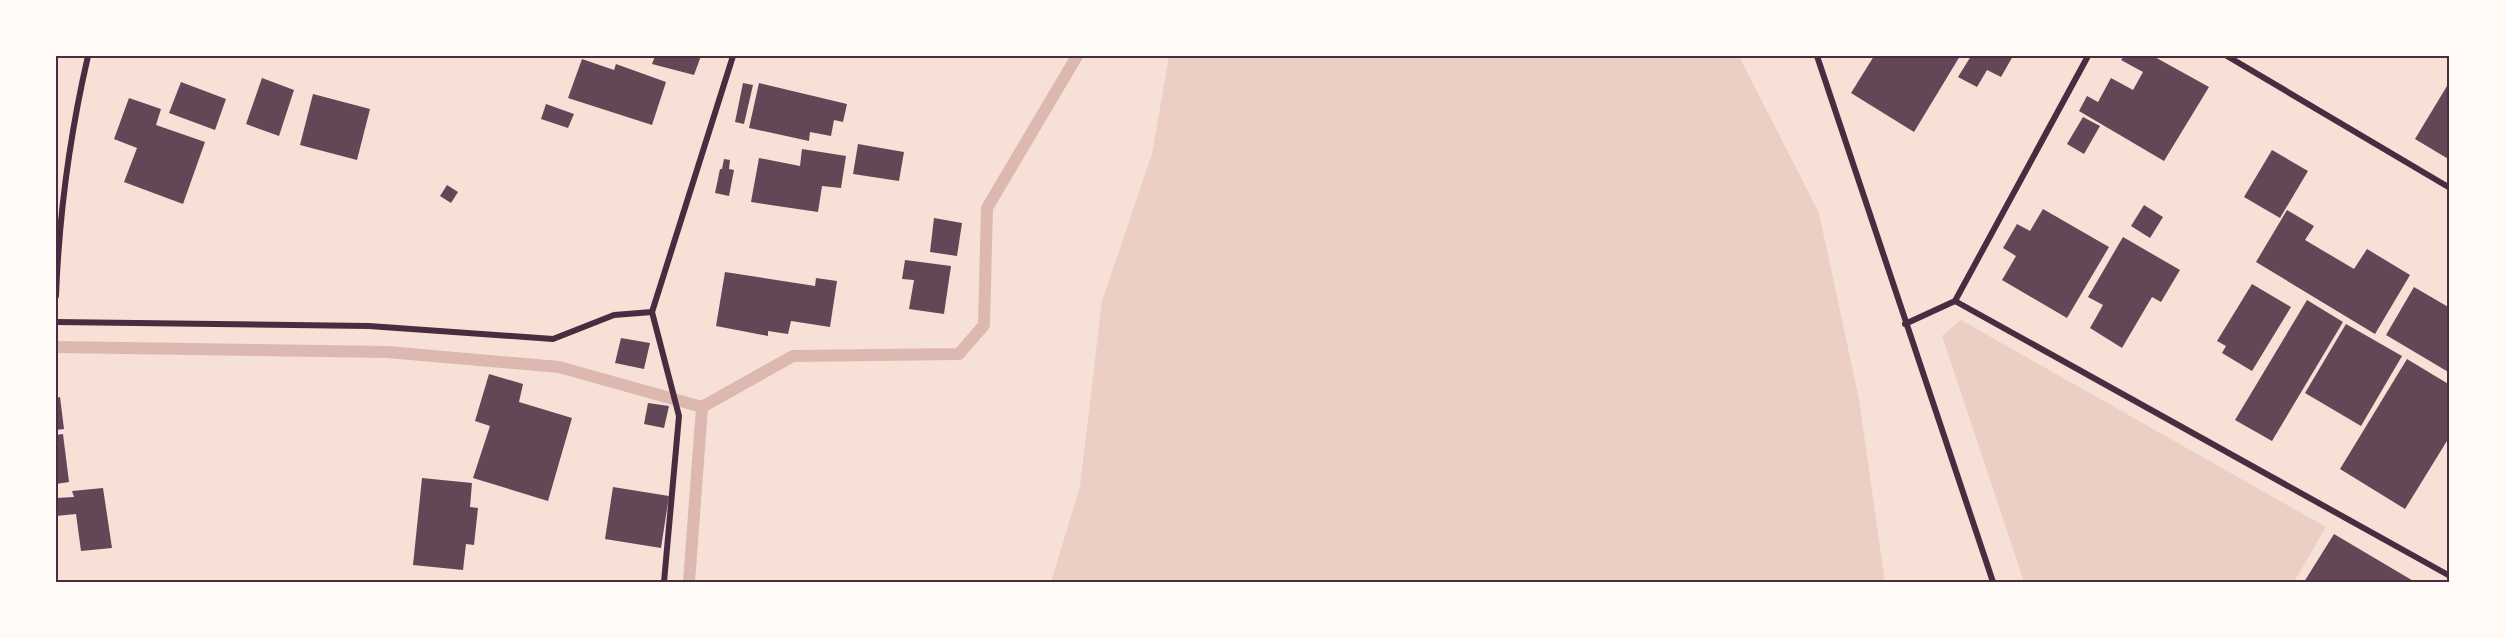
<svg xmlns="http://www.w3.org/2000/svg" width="2505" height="638" font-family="'Space Grotesk',sans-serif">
<rect width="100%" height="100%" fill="#f7e1d7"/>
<g fill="#ebcfc5">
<polygon points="1169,56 1739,56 1819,213 1859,399 1885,582 1051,582 1080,486 1102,301 1152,154"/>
<polygon points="1961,320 2326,527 2294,582 2024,582 1942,336"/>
</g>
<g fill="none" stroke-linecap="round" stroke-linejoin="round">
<g stroke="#dcb8b0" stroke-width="12">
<polyline points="56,347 387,352 559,367 702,407 793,356 959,354 984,325 987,208 1077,56"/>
<polyline points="689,582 702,407"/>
</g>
</g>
<g fill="#644757">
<polygon points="655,56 701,56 694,75 652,64"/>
<polygon points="1874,56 1960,56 1914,132 1851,93"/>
<polygon points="1971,56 2013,56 2001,77 1987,70 1977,87 1958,77"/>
<polygon points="2124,56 2153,56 2209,87 2164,161 2079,111 2087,96 2098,102 2111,78 2133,90 2143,72 2121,60"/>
<polygon points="582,59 614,70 616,64 666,82 652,125 568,98"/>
<polygon points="262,78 294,90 279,136 246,124"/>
<polygon points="2450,81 2450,160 2415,139"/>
<polygon points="181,82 226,99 215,130 169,113"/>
<polygon points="743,83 753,85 744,124 735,122"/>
<polygon points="759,83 847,104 843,122 834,120 831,136 810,132 809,141 749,128"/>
<polygon points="313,94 370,109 357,160 300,145"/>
<polygon points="129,98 161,109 156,125 205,142 183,204 124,182 137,148 114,139"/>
<polygon points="546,104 574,114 568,128 541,119"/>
<polygon points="2083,117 2100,126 2084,154 2067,144"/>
<polygon points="858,144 904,152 899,181 853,174"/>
<polygon points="802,149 846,156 841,188 822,186 818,212 751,202 759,158 800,166"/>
<polygon points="2272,150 2308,171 2280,218 2244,197"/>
<polygon points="724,159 730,160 729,169 734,170 729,196 715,193 720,169 722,169"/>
<polygon points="447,185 458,192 451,203 440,196"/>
<polygon points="2144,205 2163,217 2150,238 2131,226"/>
<polygon points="2043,209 2109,247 2067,318 2002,280 2016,256 2003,248 2017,224 2030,231"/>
<polygon points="2287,210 2314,226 2305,240 2354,269 2367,249 2410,275 2375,334 2256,262"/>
<polygon points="934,218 962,223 957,256 930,252"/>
<polygon points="2123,237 2180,270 2161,302 2152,297 2122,348 2090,328 2103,305 2088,297"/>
<polygon points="905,260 951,266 944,314 909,309 914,280 902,279"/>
<polygon points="725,272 815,286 816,278 837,281 830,327 791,321 788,334 768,331 768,336 716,326"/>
<polygon points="2252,284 2291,307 2252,371 2222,353 2226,346 2217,341"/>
<polygon points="2414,287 2450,308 2450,373 2386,335"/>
<polygon points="2307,300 2343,322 2272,441 2235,420"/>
<polygon points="2346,324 2402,356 2361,426 2305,393"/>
<polygon points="621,338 650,343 644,369 615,363"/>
<polygon points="2407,359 2450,385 2450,436 2405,509 2340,469"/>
<polygon points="489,374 523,384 519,402 572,418 548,501 473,478 490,426 475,421"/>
<polygon points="60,397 64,429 56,430 56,398"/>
<polygon points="648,403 669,406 664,428 644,424"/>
<polygon points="63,434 69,482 56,484 56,435"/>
<polygon points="422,478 472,483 470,507 478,508 474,545 466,544 463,570 413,565"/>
<polygon points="613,487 669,496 661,548 605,539"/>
<polygon points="103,488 112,548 81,551 76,514 56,516 56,498 74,497 72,491"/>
<polygon points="2334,534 2415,582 2304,582"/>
</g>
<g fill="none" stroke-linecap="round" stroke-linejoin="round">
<g stroke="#4a2c40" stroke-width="6">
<polyline points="1817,56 1993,582"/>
<polyline points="2227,56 2450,188"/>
<path d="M56 296C59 216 70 134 88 56"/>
<polyline points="1955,301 2088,56"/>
<polyline points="56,322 369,326 553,339 614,315 652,312"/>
<polyline points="1905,324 1955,301 2450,576"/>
<polyline points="664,582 679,416 652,312 733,56"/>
</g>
</g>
<rect width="2505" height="638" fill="none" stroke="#fffaf5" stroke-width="114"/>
<rect x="57" y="57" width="2391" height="524" fill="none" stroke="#4a2c40" stroke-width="2"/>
</svg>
